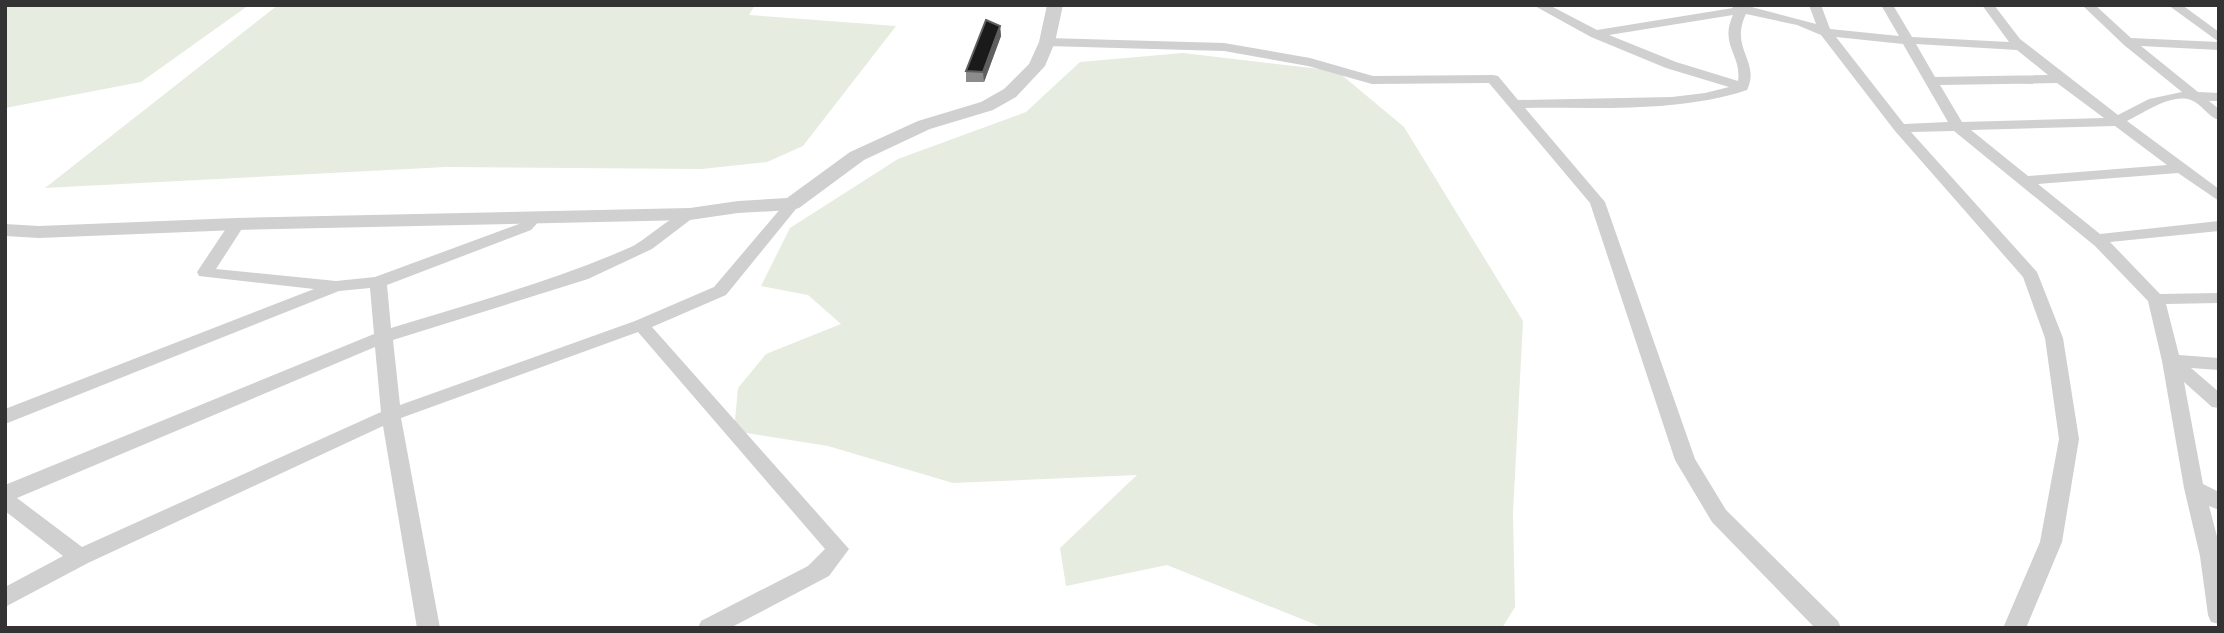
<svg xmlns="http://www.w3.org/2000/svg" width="2224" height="633" font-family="'Varela Round',sans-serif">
<rect width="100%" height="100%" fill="#fff"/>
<g fill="#e6ecdf">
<polygon points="5,5 249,5 141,82 5,108"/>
<polygon points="278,5 755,5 749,15 896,26 803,146 767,162 702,169 446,167 45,188"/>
<polygon points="1183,53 1337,71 1404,127 1523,321 1513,513 1515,607 1502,628 1324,628 1167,565 1066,586 1060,548 1137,475 953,483 828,446 734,431 738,388 766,354 841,324 808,295 761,286 790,228 898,159 1026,112 1080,62"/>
</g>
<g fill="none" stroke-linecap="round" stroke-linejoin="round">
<g fill="#d0d0d0" fill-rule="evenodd">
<path d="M1533 5H1549L1597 30 1733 8 1731 5H1744L1816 24 1809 5H1821L1830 29 1899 36 1881 5H1893L1912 37 2009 42 1982 5H1994L2020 39 2118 115 2149 99 2182 92 2124 45 2082 5H2095L2131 38 2219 42V50L2141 46 2198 92 2219 93V101H2209L2219 109V120C2208 117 2202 104 2191 100 2171 93 2144 113 2127 121L2219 189V201L2178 173 2038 184 2100 234 2219 221V231L2110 242 2160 294 2219 293V303L2166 304 2179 355 2219 358V370L2191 368 2219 392V408L2212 407 2184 382 2203 484 2219 492V510L2209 506 2219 544V624L2211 622 2208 615 2200 556 2184 488 2162 361 2148 301 2095 246 1954 131 1911 132 2037 272 2063 338 2079 439 2062 542 2026 628H2003L2040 542 2059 439 2045 338 2023 277 1895 131 1821 35 1797 25 1746 14C1729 49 1761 61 1747 90 1677 113 1598 107 1525 108L1605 202 1695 459 1726 510 1838 621 1841 628H1815L1712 522 1675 460 1590 203 1489 83 1372 84 1308 66 1224 51 1047 46 1041 42 1047 38 1224 43 1310 58 1373 76 1493 75 1498 76 1518 100 1672 97 1705 93 1729 87 1666 68 1591 37ZM1733 15C1719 45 1742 55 1738 81L1676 62 1609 35ZM1836 37 1903 44 1948 122 1904 124ZM1916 44 2017 50 2048 75 1935 77ZM2057 83 2104 118 1962 122 1940 85ZM2115 126 2167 165 2028 176 1971 130Z"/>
<polygon points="2168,5 2182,5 2219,32 2219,42"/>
<path d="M792 199 800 204 726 295 652 327 849 549 829 576 730 628H698L701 621 808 566 825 549 638 332 401 418 440 628H417L383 426 88 563 5 607V587L63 556 5 511V485L374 334 370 288 339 291 5 424V409L314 289 199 276 197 272 231 221 237 219 245 224 216 269 336 281 375 277 519 224 527 216H539L541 219 531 230 387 285 391 328C472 303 554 281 631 247 648 239 679 207 696 211L698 214 652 249 588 279 393 340 400 405 635 321 714 287 787 201ZM375 347 381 412 82 547 17 498Z"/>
</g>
<polygon fill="#d0d0d0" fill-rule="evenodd" points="1047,5 1063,5 1055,42 1045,66 1016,97 993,110 930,129 864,160 799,208 792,210 738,213 690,220 237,230 39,238 5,236 5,224 39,226 237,218 690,208 738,201 787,198 850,152 918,121 981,102 1004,89 1029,64 1039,42"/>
</g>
<polygon fill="#8c8c8c" points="1000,26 1001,36 984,82 966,82 966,71"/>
<polygon fill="#5f5f5f" points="1000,26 1001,36 984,82 983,72"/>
<polygon fill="#1a1a1a" stroke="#5f5f5f" stroke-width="2" points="986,20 1000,26 983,72 966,71"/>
<rect width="2224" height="633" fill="none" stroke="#333333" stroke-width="14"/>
</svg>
